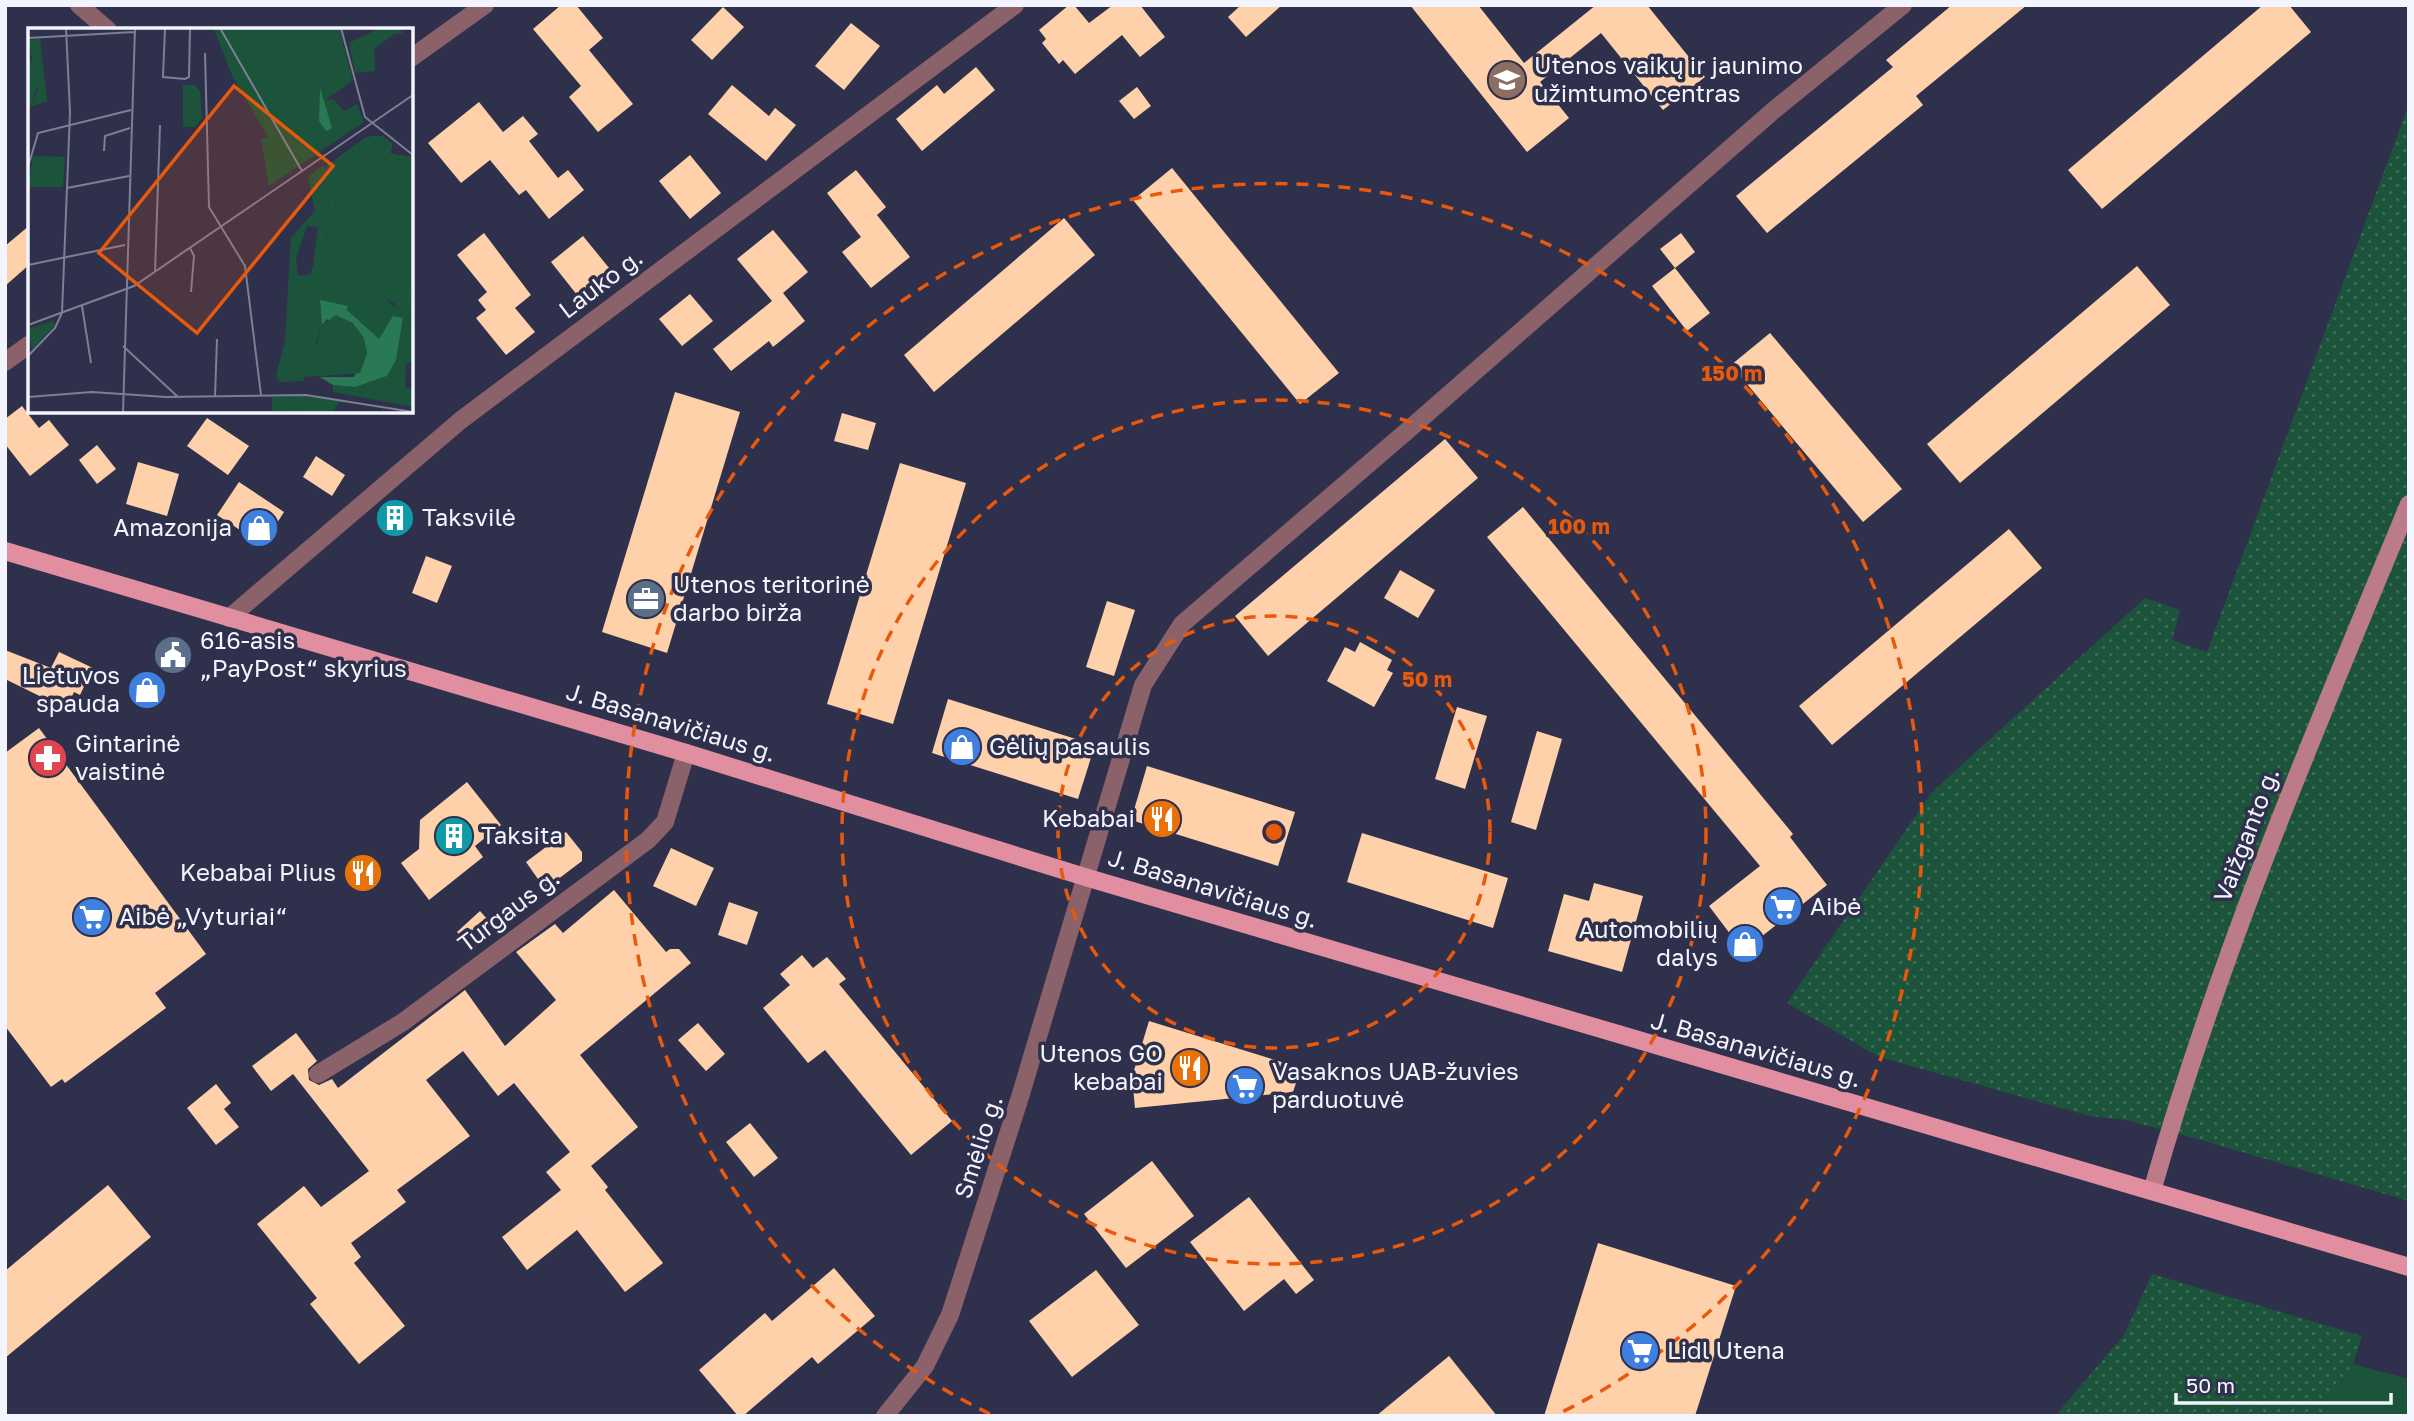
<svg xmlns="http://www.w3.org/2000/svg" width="2414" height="1421" font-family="'Golos Text',sans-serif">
<defs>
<pattern id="grass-dots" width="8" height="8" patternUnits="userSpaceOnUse" patternTransform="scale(1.75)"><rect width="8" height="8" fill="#1c543b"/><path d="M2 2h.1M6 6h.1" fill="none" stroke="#3d6d58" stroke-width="1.8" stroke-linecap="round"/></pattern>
</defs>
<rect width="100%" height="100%" fill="#2f314c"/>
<g fill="url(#grass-dots)">
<polygon points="2409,104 2409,1201 2201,1140 2126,1120 2090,1116 1879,1057 1787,1003 1932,792 2145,598 2180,610 2172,640 2207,652"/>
<polygon points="2152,1274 2362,1336 2353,1364 2322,1416 2055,1416 2124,1335"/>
</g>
<polygon fill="#1c543b" points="2353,1364 2409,1379 2409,1416 2322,1416"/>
<g fill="#ffd1ab">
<polygon points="561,5 576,5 603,38 589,50 633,104 598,132 569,97 581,86 533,29"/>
<polygon points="1069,5 1074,5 1089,23 1113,5 1140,5 1165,37 1140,57 1122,35 1075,74 1063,60 1059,64 1042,43 1046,39 1039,30"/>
<polygon points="1241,5 1282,5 1246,37 1228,17"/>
<polygon points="1410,5 1478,5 1524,63 1596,5 1647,5 1705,77 1663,110 1601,33 1540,82 1569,118 1527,152"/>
<polygon points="1952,5 2027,5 1916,96 1923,105 1767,233 1736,196 1893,67 1886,60"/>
<polygon points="2263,5 2289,5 2311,32 2102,209 2068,170"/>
<polygon points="723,7 744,27 712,60 691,40"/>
<polygon points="851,23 880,46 844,90 815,66"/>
<polygon points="976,67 995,90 922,151 896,119 937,85 944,94"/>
<polygon points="732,85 769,116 775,108 796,125 766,161 708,114"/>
<polygon points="1137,87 1151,106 1134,119 1119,101"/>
<polygon points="479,102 503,132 523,116 538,134 529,141 558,178 568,170 584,190 549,219 526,190 519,195 490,160 461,183 428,143"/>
<polygon points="690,155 721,193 690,219 659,181"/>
<polygon points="1172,168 1339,373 1300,404 1133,200"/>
<polygon points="856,170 886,207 877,215 910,257 871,288 842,252 861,237 827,193"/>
<polygon points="1064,218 1095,255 934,392 904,355"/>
<polygon points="30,225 30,264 5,286 5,246"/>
<polygon points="773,230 808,272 783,293 805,321 773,347 769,341 731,371 713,349 772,301 737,259"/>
<polygon points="484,233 531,295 515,308 535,332 506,355 476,318 486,310 478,300 487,292 457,255"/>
<polygon points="1681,233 1695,252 1675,268 1660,249"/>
<polygon points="583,236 614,274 581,300 551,262"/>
<polygon points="2137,266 2170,305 1960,483 1927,444"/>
<polygon points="1675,268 1710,313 1687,331 1652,286"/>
<polygon points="690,294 713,321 682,346 659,319"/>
<polygon points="1770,333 1902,489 1863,522 1731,365"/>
<polygon points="675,392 740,412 667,653 602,632"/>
<polygon points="22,406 39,428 49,420 69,445 30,476 5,444 5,419"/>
<polygon points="842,413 876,423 868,450 834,441"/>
<polygon points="207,418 249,446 228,475 187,446"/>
<polygon points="1445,439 1478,478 1268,656 1235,616"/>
<polygon points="97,445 116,469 97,484 79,460"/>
<polygon points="316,456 345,475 332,496 303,477"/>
<polygon points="138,462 179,474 167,516 126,504"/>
<polygon points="900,463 966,483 893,724 827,704"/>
<polygon points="239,482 284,512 263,545 217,515"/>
<polygon points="1523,507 1793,834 1790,837 1827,885 1743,951 1709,906 1760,866 1487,537"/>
<polygon points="2009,529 2042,568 1832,745 1799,706"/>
<polygon points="426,556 452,566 437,603 412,593"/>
<polygon points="1400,570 1435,590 1418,618 1384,598"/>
<polygon points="1107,601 1135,610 1114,676 1086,667"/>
<polygon points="1360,642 1392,660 1387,670 1393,673 1374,707 1327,681 1345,647 1355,652"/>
<polygon points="5,650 51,668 59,652 93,668 80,695 74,692 66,709 5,679"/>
<polygon points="948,699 1095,745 1078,799 932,753"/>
<polygon points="1457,707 1487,716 1465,789 1435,779"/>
<polygon points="39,728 206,954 155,993 166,1008 65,1083 62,1079 51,1087 5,1026 5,753"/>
<polygon points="1537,731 1562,739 1536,830 1511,822"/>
<polygon points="1147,766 1295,812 1278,866 1131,820"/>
<polygon points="467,782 501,825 475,846 483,857 429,900 401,863 419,849 420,820"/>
<polygon points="566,832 582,852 582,861 545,889 526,862"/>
<polygon points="1362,833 1508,878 1493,928 1347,882"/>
<polygon points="671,848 714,868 696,906 653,886"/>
<polygon points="1594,883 1643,896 1622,972 1548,951 1564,894 1589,901"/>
<polygon points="614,890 666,952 670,949 679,949 691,963 580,1055 638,1127 591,1166 608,1187 605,1190 663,1263 625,1292 577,1230 527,1270 502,1237 561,1190 546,1172 570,1152 514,1083 498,1096 463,1051 426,1080 470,1136 397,1190 406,1202 351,1243 361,1257 354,1263 405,1326 359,1364 310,1304 317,1298 257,1224 304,1186 321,1207 369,1171 293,1074 271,1091 252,1066 296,1033 317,1061 308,1069 309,1080 319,1085 332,1079 338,1088 465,990 505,1046 556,1000 516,952 555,924 563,933"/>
<polygon points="729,902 758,912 747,945 718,935"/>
<polygon points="480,911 496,929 472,949 457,932"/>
<polygon points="802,955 813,968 827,957 846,979 839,984 952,1121 911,1155 825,1050 808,1063 763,1008 790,985 780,974"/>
<polygon points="1149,1021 1301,1068 1293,1092 1135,1108 1132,1077"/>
<polygon points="698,1023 725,1054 706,1071 678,1040"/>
<polygon points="216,1084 231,1103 224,1109 239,1127 216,1145 187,1108"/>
<polygon points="750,1123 778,1158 754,1177 726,1142"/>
<polygon points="1152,1161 1194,1216 1126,1268 1084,1214"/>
<polygon points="108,1185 151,1237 5,1358 5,1271"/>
<polygon points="1249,1197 1314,1280 1296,1294 1284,1279 1244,1311 1190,1242"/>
<polygon points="1598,1243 1736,1286 1695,1416 1544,1416"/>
<polygon points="834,1268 875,1316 818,1364 812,1357 743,1416 738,1416 699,1370 765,1313 772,1321"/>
<polygon points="1096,1270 1139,1325 1072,1377 1029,1321"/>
<polygon points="1449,1356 1497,1416 1376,1416"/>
</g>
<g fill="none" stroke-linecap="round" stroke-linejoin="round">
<g stroke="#8c626a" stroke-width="18">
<polyline points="79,5 108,30"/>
<polyline points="411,58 485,5"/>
<polyline points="5,362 30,344"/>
<polyline points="229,618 461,420 1015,5"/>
<polyline points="318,1074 403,1022 648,840 665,822 686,753"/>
<polyline points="885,1416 925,1366 950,1315 1020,1097 1143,685 1182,624 1407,431 1774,110 1903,5"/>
</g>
<path stroke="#bc7b89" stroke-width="18" d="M2152 1191C2219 955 2315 730 2409 504"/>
<polyline stroke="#e18ea0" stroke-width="18" points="5,551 686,753 1085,877 2409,1267"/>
</g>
<g fill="none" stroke="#e8590c" stroke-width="3.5" stroke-dasharray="12 9">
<circle cx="1274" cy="832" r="216"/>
<circle cx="1274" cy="832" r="432"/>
<path d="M990 1414A648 648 0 1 1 1558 1414"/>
</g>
<defs>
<g id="school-disc" transform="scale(2.0125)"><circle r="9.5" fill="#8d6e63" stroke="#2f314c"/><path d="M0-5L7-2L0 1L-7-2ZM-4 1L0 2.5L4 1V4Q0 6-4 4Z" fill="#fff"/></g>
<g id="building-disc" transform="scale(2.0125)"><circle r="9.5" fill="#0f9aa8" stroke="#2f314c"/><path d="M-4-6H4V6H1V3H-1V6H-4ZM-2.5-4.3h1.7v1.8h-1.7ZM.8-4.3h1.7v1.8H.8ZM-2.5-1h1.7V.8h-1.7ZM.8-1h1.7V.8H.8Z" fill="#fff"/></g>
<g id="shop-disc" transform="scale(2.0125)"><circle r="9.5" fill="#3f7fe0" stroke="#2f314c"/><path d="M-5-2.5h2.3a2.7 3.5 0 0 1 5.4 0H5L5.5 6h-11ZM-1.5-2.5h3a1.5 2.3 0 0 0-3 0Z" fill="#fff"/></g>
<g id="office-disc" transform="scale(2.0125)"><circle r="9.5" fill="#5c6f8a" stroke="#2f314c"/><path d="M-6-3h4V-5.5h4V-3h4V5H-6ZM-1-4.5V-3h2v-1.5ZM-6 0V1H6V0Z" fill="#fff"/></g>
<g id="civic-disc" transform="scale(2.0125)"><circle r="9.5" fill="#5c6f8a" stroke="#2f314c"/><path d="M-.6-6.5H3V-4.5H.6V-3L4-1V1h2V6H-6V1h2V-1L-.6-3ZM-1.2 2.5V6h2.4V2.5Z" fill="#fff"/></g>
<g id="pharmacy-disc" transform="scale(2.0125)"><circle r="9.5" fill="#e0444e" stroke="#2f314c"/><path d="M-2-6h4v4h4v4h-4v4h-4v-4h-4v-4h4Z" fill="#fff"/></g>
<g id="restaurant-disc" transform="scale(2.0125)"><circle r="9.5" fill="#e8710a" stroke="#2f314c"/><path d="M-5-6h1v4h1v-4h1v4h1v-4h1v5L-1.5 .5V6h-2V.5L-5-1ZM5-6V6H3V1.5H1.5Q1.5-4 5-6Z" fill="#fff"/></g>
<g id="supermarket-disc" transform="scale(2.0125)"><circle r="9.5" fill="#3f7fe0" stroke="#2f314c"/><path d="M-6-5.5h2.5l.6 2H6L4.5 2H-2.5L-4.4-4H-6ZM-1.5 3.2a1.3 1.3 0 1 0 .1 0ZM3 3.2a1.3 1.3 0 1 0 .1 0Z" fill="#fff"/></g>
</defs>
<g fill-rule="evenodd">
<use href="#school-disc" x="1507" y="80"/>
<use href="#building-disc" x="395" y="518"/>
<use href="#shop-disc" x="259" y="528"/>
<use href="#office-disc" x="646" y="599"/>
<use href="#civic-disc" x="173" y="655"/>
<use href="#shop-disc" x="147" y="690"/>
<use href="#shop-disc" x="962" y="747"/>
<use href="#pharmacy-disc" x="48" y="758"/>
<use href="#restaurant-disc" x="1162" y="819"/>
<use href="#building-disc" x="454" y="836"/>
<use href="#restaurant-disc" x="363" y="873"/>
<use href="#supermarket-disc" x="1783" y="907"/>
<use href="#supermarket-disc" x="92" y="917"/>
<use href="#shop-disc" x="1745" y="944"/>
<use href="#restaurant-disc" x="1190" y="1068"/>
<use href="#supermarket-disc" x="1245" y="1086"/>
<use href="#supermarket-disc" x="1640" y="1351"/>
</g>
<g text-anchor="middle" stroke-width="7" stroke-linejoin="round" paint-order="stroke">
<g font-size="24" fill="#f2f4fe" stroke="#2f314c" text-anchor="start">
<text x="1534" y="74">Utenos vaikų ir jaunimo<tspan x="1534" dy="28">užimtumo centras</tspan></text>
<text x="422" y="526">Taksvilė</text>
<text x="232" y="536" text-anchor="end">Amazonija</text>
<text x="673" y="593">Utenos teritorinė<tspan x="673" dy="28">darbo birža</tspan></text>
<text x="200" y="649">616-asis<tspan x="200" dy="28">„PayPost“ skyrius</tspan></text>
<text x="120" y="684" text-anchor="end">Lietuvos<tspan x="120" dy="28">spauda</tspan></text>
<text x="75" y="752">Gintarinė<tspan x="75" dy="28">vaistinė</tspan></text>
<text x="989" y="755">Gėlių pasaulis</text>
<text x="1135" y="827" text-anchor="end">Kebabai</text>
<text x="481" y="844">Taksita</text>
<text x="336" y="881" text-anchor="end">Kebabai Plius</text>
<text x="1810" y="915">Aibė</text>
<text x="119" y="925">Aibė „Vyturiai“</text>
<text x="1718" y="938" text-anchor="end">Automobilių<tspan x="1718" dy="28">dalys</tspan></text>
<text x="1163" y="1062" text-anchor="end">Utenos GO<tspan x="1163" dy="28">kebabai</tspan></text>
<text x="1272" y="1080">Vasaknos UAB-žuvies<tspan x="1272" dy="28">parduotuvė</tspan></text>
<text x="1667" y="1359">Lidl Utena</text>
</g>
<g font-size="24" fill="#f2f4fe" stroke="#2f314c">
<text transform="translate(601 284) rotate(-37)" y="8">Lauko g.</text>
<text transform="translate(671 723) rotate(17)" y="8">J. Basanavičiaus g.</text>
<text transform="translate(2247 835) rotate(-69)" y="8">Vaižganto g.</text>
<text transform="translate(1213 889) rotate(17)" y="8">J. Basanavičiaus g.</text>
<text transform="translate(509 911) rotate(-37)" y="8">Turgaus g.</text>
<text transform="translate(1756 1050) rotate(16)" y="8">J. Basanavičiaus g.</text>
<text transform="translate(979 1147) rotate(-72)" y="8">Smėlio g.</text>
</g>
</g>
<g transform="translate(28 28)">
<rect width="385" height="385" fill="#2f314c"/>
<path d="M178 0H311L325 52 297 72 305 71 316 83 329 76 336 94 241 158 233 110 240 109 205 50 186 1ZM352 0H371L375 5 366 6 346 21 347 43 327 45 321 15ZM12 11 19 73 2 79 10 63 0 12ZM296 137 306 168 297 205 308 224 298 236 292 272 294 297 275 353 252 354 248 348 257 312 263 209 287 183 280 148ZM279 198 290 199 285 238 282 246 270 248 268 230ZM382 251 385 285 373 316 378 331 377 359 385 361V379L305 364V357L327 359 359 348 368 332 375 290 356 310 347 311 319 282 320 278 358 270 366 279ZM277 368 312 372 305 385 244 383V369Z" fill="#1c543b" fill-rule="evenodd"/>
<path d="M292 60 304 100 298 103 291 93ZM354 108 364 116 362 126 385 129V251L379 282 358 270 320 278 319 282 351 311 365 288 375 290 368 332 359 348 327 359 305 357 292 349H326L339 321 299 291 294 297 292 272 298 236 308 224 296 200 306 168 298 139 339 109Z" fill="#2a7955"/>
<path d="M0 27 12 53 0 84ZM308 287 325 295 336 310 339 326 332 345 279 349 275 347 276 325 289 315 294 297Z" fill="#1c543b"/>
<path d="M5 128 37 129 35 159H0ZM25 293 27 297 4 321 0 301Z" fill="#1c543b"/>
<path d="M155 57H167L172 63 174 90 167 99H155ZM354 108 364 116 362 126 385 129V251L379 282 358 270 320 278 292 272 298 236 308 224 296 200 306 168 298 139 339 109ZM385 285V334L376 336 373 316Z" fill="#1c543b"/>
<path fill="none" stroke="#7d7f93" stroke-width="2" d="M137 0 135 49 157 51 161 49 162 0M192 0 274 143M313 0 337 89 385 127M0 10 106 4M177 25 181 179 217 238 233 367M76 123 77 108 102 100M0 139 10 105 103 82M39 160 101 148M162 220 166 228 163 264M0 237 97 217M127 244 132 97M54 278 63 335M0 297 106 258 385 67M95 318 150 369M0 328 27 300 34 285 42 84 38 0M187 368 189 311M0 369 64 364 138 369 278 367 385 384M95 385 107 0"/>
<path fill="#e8590c" fill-opacity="0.15" stroke="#e8590c" stroke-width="3.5" d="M206 58 305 138 169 305 71 225Z"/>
<rect width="385" height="385" fill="none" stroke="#f2f4fe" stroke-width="3.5"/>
</g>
<circle cx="1274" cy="832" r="10" fill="#e8590c" stroke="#2f314c" stroke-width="3.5"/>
<g font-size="21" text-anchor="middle" font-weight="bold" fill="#e8590c" stroke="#2f314c" stroke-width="7" stroke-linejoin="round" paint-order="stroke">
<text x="1732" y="381">150 m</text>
<text x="1579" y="534">100 m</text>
<text x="1427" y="687">50 m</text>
</g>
<rect width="2414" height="1421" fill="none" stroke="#f2f4fe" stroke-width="14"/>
<path d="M2176 1393v10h215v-10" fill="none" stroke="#f2f4fe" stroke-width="3.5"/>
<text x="2186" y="1393" font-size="21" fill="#f2f4fe" stroke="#2f314c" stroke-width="5" paint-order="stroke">50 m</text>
</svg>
